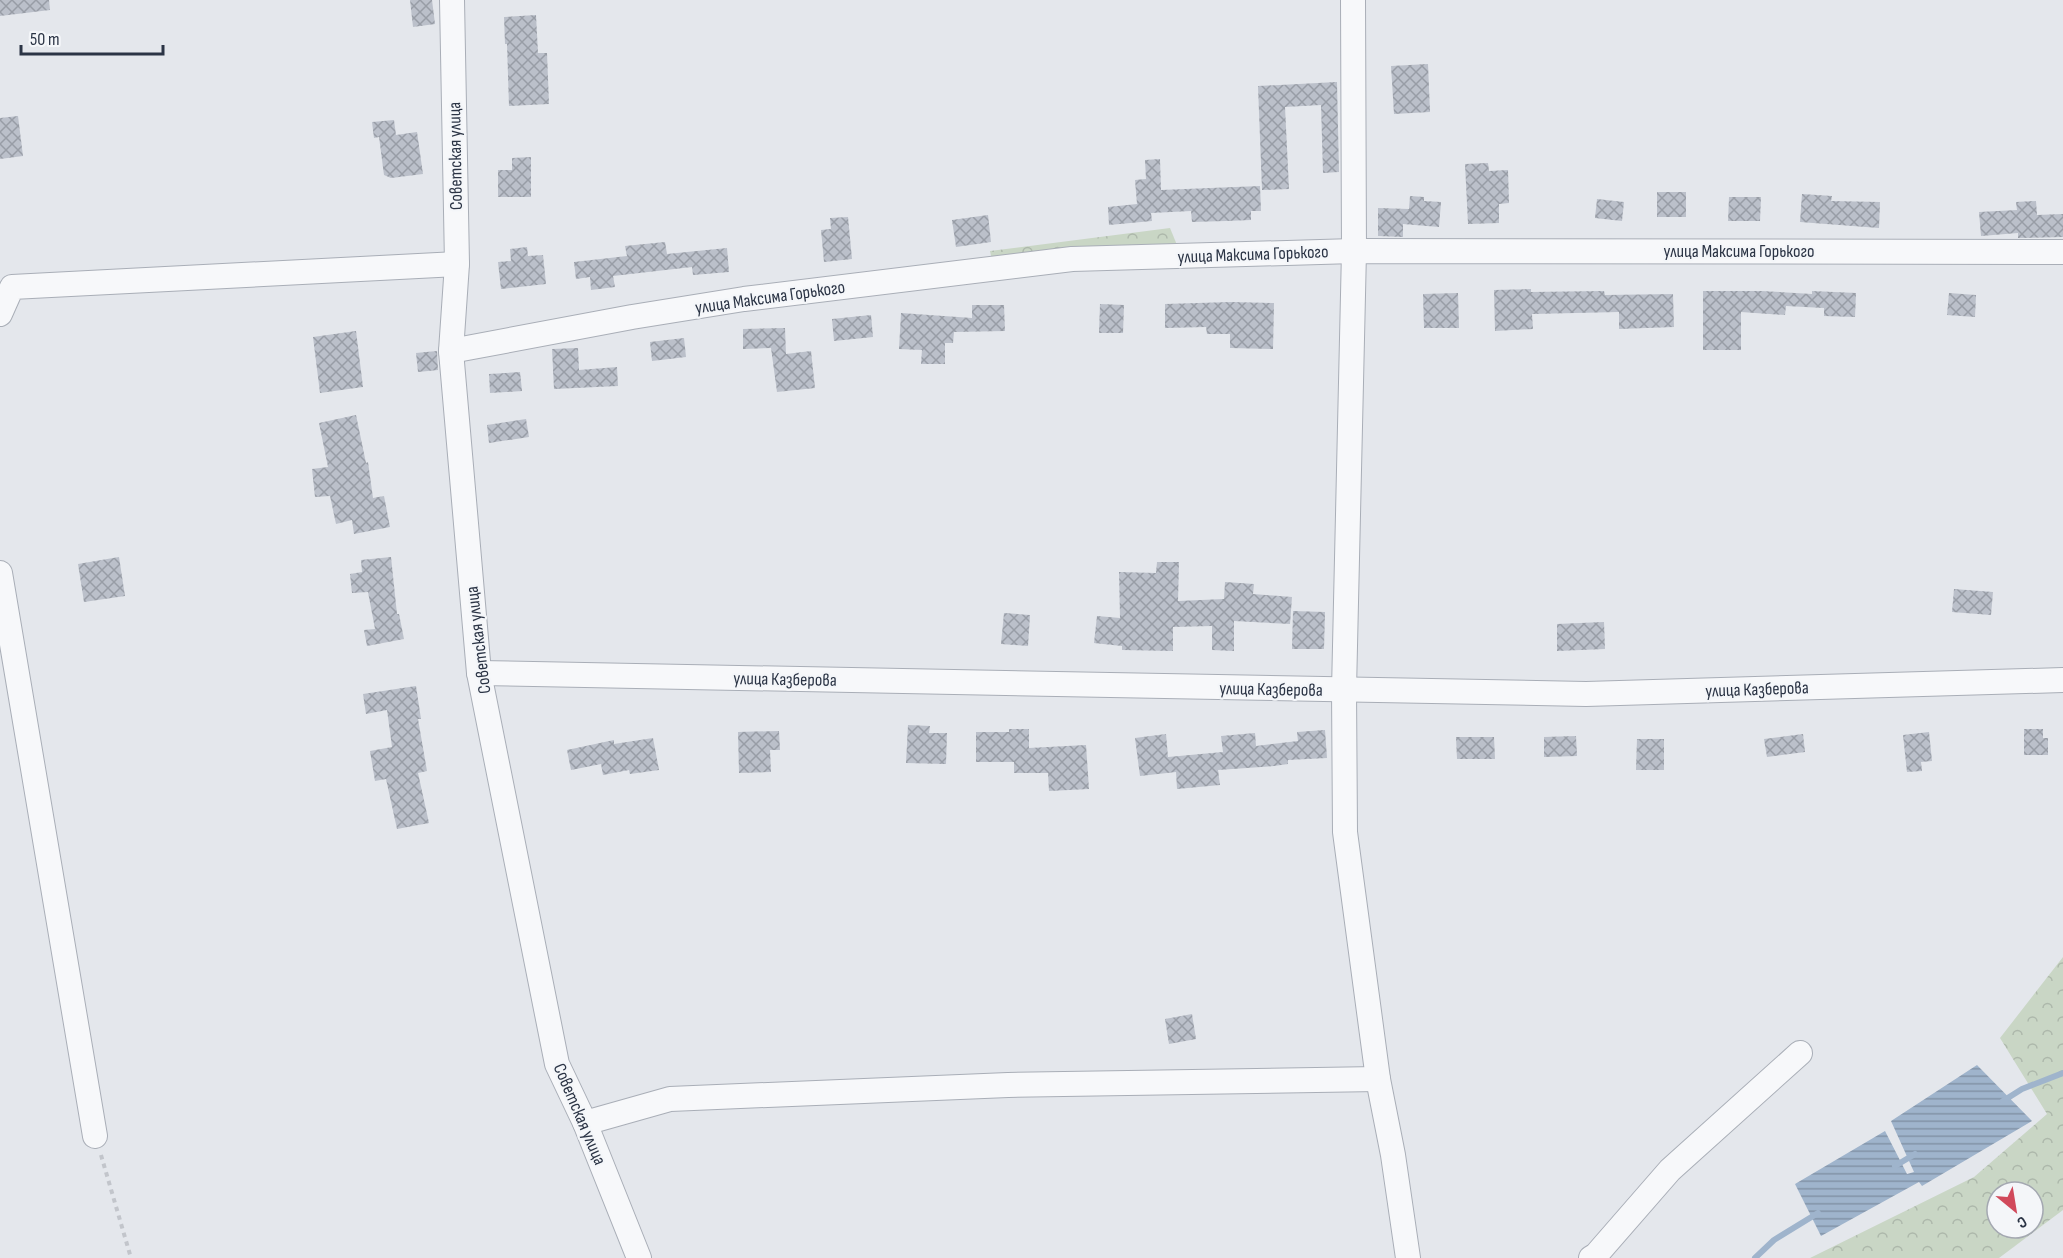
<svg xmlns="http://www.w3.org/2000/svg" width="2063" height="1258" font-family="'Sofia Sans Condensed',sans-serif">
<defs>
<pattern id="forest-crowns" width="20" height="18" patternUnits="userSpaceOnUse" patternTransform="scale(1.5)"><rect width="20" height="18" fill="#c9d6c5"/><path d="M2 6a3 3 0 1 1 6 0M12 15a3 3 0 1 1 6 0" fill="none" stroke="#adb8ab"/></pattern>
<pattern id="water-rules" width="6" height="5" patternUnits="userSpaceOnUse" patternTransform="scale(1.5)"><rect width="6" height="5" fill="#9fb4cc"/><path d="M0 2.5h6" fill="none" stroke="#8293a7"/></pattern>
<pattern id="building-cross-hatch" width="8" height="8" patternUnits="userSpaceOnUse" patternTransform="scale(1.5)"><rect width="8" height="8" fill="#bbc0ca"/><path d="M0 0l8 8M0 8l8-8" fill="none" stroke="#989da6"/></pattern>
</defs>
<rect width="100%" height="100%" fill="#e4e7ec"/>
<g fill="url(#forest-crowns)" fill-rule="evenodd">
<polygon points="1170,228 1177,245 993,265 990,251"/>
<path d="M2063 957V1210L1999 1258H1810L1974 1177 2047 1114 2000 1038ZM1997 1192H2033V1228H1997Z"/>
</g>
<polygon fill="url(#water-rules)" points="1977,1065 2032,1121 1922,1186 1919,1182 1821,1236 1795,1184 1885,1131 1907,1174 1914,1172 1891,1121"/>
<g fill="none" stroke-linecap="round" stroke-linejoin="round">
<g stroke="#9fb4cc" stroke-width="6">
<polyline points="2003,1101 2022,1089 2063,1073"/>
<polyline points="1895,1166 1915,1154"/>
<polyline points="1755,1258 1774,1240 1818,1213"/>
</g>
</g>
<g fill="url(#building-cross-hatch)">
<polygon points="0,0 49,0 50,10 0,16"/>
<polygon points="410,0 432,0 435,24 413,27"/>
<polygon points="536,15 538,53 547,53 549,104 509,106 507,44 505,44 504,17"/>
<polygon points="1428,64 1430,112 1394,114 1391,66"/>
<polygon points="1337,82 1339,172 1323,173 1321,105 1285,107 1289,189 1262,190 1258,86"/>
<polygon points="18,116 23,156 0,159 0,118"/>
<polygon points="394,120 396,135 417,132 423,174 391,178 384,175 379,137 374,138 372,122"/>
<polygon points="531,157 531,197 498,197 498,170 512,170 512,158"/>
<polygon points="1160,159 1161,190 1260,186 1261,211 1251,211 1251,220 1226,221 1192,222 1191,211 1151,213 1152,221 1109,225 1108,207 1137,204 1135,180 1146,179 1145,160"/>
<polygon points="1488,163 1489,171 1508,170 1509,203 1499,204 1499,223 1468,224 1465,164"/>
<rect x="1657" y="192" width="29" height="25"/>
<polygon points="1802,194 1832,196 1831,201 1880,202 1879,228 1800,222"/>
<polygon points="1410,196 1424,197 1424,201 1441,202 1439,227 1403,224 1403,237 1378,236 1378,208 1409,209"/>
<polygon points="1729,197 1761,197 1760,221 1728,221"/>
<polygon points="1597,199 1624,202 1622,221 1595,218"/>
<polygon points="2036,201 2037,215 2063,214 2063,237 2018,238 2018,233 1981,236 1979,212 2017,210 2016,202"/>
<polygon points="988,215 991,242 956,247 952,220"/>
<polygon points="848,217 852,259 824,262 821,230 831,229 830,218"/>
<polygon points="665,242 667,254 727,248 729,272 693,275 692,267 613,276 615,287 591,290 590,277 576,279 574,262 627,256 625,246"/>
<polygon points="527,247 528,256 543,255 546,284 501,289 498,262 511,261 510,249"/>
<polygon points="1531,289 1531,292 1604,291 1605,295 1673,294 1674,327 1619,329 1619,312 1532,314 1533,329 1495,331 1494,290"/>
<polygon points="1703,291 1761,291 1812,294 1812,291 1856,293 1855,317 1824,316 1824,308 1786,306 1785,315 1741,312 1741,350 1703,350"/>
<polygon points="1458,293 1459,328 1424,328 1423,294"/>
<polygon points="1949,293 1976,295 1975,317 1947,315"/>
<polygon points="1231,302 1274,303 1273,349 1230,348 1230,334 1207,334 1206,327 1165,328 1165,304"/>
<polygon points="1100,304 1124,305 1123,333 1099,333"/>
<polygon points="972,305 1004,305 1005,331 954,332 953,343 945,343 945,364 921,364 922,350 899,349 901,313 972,318"/>
<polygon points="871,315 873,337 834,341 832,319"/>
<polygon points="785,328 786,354 811,351 815,388 777,392 771,348 743,349 743,329"/>
<polygon points="356,331 363,387 320,393 313,337"/>
<polygon points="684,338 686,357 652,361 650,342"/>
<polygon points="578,348 579,370 617,367 618,386 554,389 552,349"/>
<polygon points="437,351 438,370 418,372 416,353"/>
<polygon points="520,372 522,391 490,393 489,374"/>
<polygon points="356,415 366,463 368,462 373,498 384,496 390,527 354,534 352,520 336,524 330,496 315,497 312,469 328,467 319,423"/>
<polygon points="526,419 529,437 489,443 487,425"/>
<polygon points="119,557 125,596 84,602 78,564"/>
<polygon points="391,557 397,614 399,614 404,639 367,646 364,630 375,629 368,592 352,593 350,574 362,572 361,560"/>
<polygon points="1157,562 1179,562 1178,601 1224,599 1225,582 1254,584 1253,594 1292,597 1290,624 1234,621 1234,651 1212,650 1212,626 1173,627 1173,651 1122,650 1122,646 1094,643 1097,616 1120,618 1119,572 1156,573"/>
<polygon points="1954,589 1993,592 1991,615 1952,612"/>
<polygon points="1293,611 1325,612 1324,649 1292,649"/>
<polygon points="1004,613 1030,615 1028,646 1001,644"/>
<polygon points="1604,622 1605,649 1557,651 1557,624"/>
<polygon points="416,686 421,719 418,719 427,771 418,773 429,823 397,829 386,779 375,781 370,751 392,747 387,710 366,714 363,694"/>
<polygon points="908,725 930,726 929,733 947,733 946,764 906,763"/>
<polygon points="1009,729 1029,729 1029,748 1086,745 1089,789 1049,791 1048,773 1014,773 1014,762 976,762 976,732 1009,732"/>
<polygon points="2024,729 2043,729 2043,738 2048,738 2048,755 2024,755"/>
<polygon points="1325,730 1327,758 1288,760 1288,764 1274,766 1218,770 1220,785 1177,789 1176,772 1140,776 1135,738 1166,734 1168,757 1223,752 1221,736 1255,733 1256,746 1298,741 1297,732"/>
<polygon points="779,731 780,750 770,750 771,772 739,773 738,732"/>
<polygon points="1929,732 1932,761 1921,762 1922,771 1907,772 1903,735"/>
<polygon points="1803,734 1805,752 1767,757 1764,739"/>
<polygon points="1576,736 1577,756 1544,757 1544,737"/>
<polygon points="1456,737 1494,737 1495,759 1457,759"/>
<polygon points="653,738 659,770 630,774 629,770 603,775 601,764 571,770 567,750 614,740 614,744"/>
<polygon points="1637,739 1664,739 1664,770 1636,770"/>
<polygon points="1192,1014 1196,1039 1169,1044 1165,1019"/>
</g>
<g fill="none" stroke-linecap="round" stroke-linejoin="round">
<g stroke="#a9aeb7" stroke-width="26">
<g id="minor">
<polyline points="452,0 457,264 451,351 479,673 557,1064 585,1123 639,1258"/>
<polyline points="1353,0 1354,251 1344,690 1345,832 1378,1079 1393,1155 1408,1258"/>
<polyline points="0,314 12,287 457,264"/>
<polyline points="451,351 632,317 744,299 1072,259 1354,251 2063,252"/>
<polyline points="0,573 95,1136"/>
<polyline points="479,673 1586,694 2063,680"/>
<polyline points="585,1123 670,1099 1008,1085 1378,1079"/>
<polyline points="1591,1258 1596,1255 1670,1170 1800,1053"/>
</g>
</g>
<polyline stroke="#c2c5cb" stroke-width="4" stroke-dasharray="4.5 4.5" stroke-linecap="butt" points="101,1155 131,1258"/>
<use href="#minor" stroke="#f7f8fa" stroke-width="24"/>
</g>
<g text-anchor="middle" stroke-width="4.5" stroke-linejoin="round" paint-order="stroke">
<g font-size="18" fill="#2b3445" stroke="#f4f6f9">
<text transform="translate(455 156) rotate(-91)" y="6">Советская улица</text>
<text x="1739" y="257">улица Максима Горького</text>
<text transform="translate(1253 254) rotate(-2)" y="6">улица Максима Горького</text>
<text transform="translate(770 297) rotate(-8)" y="6">улица Максима Горького</text>
<text transform="translate(478 640) rotate(-97)" y="6">Советская улица</text>
<text transform="translate(785 679) rotate(1)" y="6">улица Казберова</text>
<text transform="translate(1271 689) rotate(1)" y="6">улица Казберова</text>
<text transform="translate(1757 689) rotate(-2)" y="6">улица Казберова</text>
<text transform="translate(580 1114) rotate(67)" y="6">Советская улица</text>
</g>
</g>
<g transform="translate(2015 1210) rotate(150)"><circle r="28" fill="#f4f6f9" stroke="#a4a8b1" stroke-width="1.5"/>
<path d="M0-4.5L10 22L0 15L-10 22Z" fill="#d1495b"/>
<text y="-9" font-size="16" font-weight="bold" text-anchor="middle" fill="#2b3445">С</text>
</g>
<path d="M21 45v9h142v-9" fill="none" stroke="#2b3445" stroke-width="3"/>
<text x="30" y="45" font-size="18" fill="#2b3445" stroke="#f4f6f9" stroke-width="4.5" paint-order="stroke">50 m</text>
</svg>
